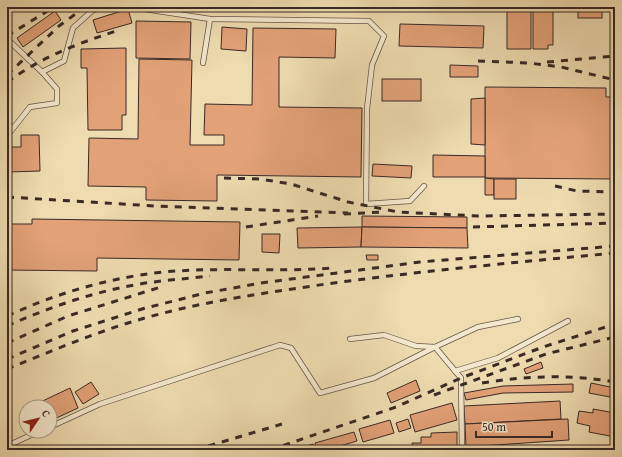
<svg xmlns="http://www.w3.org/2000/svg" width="622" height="457" font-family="'Gentium Book Plus',serif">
<rect width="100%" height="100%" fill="#eedbb0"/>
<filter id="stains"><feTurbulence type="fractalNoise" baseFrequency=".005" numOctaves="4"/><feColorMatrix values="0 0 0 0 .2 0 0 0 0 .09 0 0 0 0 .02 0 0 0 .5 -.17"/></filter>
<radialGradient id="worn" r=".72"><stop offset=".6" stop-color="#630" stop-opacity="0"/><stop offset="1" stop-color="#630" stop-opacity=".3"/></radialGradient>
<g fill="#e3a178" stroke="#382a25">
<rect x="316" y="7" width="68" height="3"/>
<polygon points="384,7 500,7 500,11 384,10"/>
<polygon points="500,7 531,7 531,49 507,49 507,11 500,11"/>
<polygon points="533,7 553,7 553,45 548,45 548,49 533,49"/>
<rect x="578" y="7" width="24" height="11"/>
<polygon points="128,9 132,23 97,33 93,20"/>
<polygon points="55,11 61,20 23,47 17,38"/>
<polygon points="136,21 191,22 190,59 136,58"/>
<polygon points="400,24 484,26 483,48 399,46"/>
<polygon points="222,27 247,29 246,51 221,49"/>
<polygon points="253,28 336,29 335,58 279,57 279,107 362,108 361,177 217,175 217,201 146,200 146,187 88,186 89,138 138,139 139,59 192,60 190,145 224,145 224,135 204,135 205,104 252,105"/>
<polygon points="126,48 126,115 122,115 122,130 88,130 87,68 81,68 81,49"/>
<polygon points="450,65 478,66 478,77 450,77"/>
<rect x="382" y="79" width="39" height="22"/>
<polygon points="485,87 606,88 606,97 615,97 615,179 485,178"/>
<polygon points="485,98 485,145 471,144 471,99"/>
<polygon points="21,135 39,135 40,171 7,172 7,147 21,147"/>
<polygon points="433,155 485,156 485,177 433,177"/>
<polygon points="373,164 412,166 411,178 372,176"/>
<polygon points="485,178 494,179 494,195 485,195"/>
<rect x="494" y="179" width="22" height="20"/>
<polygon points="362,216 467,217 467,228 362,227"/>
<polygon points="32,219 240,222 239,260 97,258 97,271 7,270 7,224 32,224"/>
<polygon points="362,227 361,247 298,248 297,228"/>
<polygon points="362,227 467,228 468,248 361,247"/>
<polygon points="262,234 280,234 279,253 262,252"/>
<polygon points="366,255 378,255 378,260 367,260"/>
<polygon points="541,362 543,368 526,374 524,369"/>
<polygon points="416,380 420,391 391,403 387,393"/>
<polygon points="91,382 99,394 83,404 75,392"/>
<polygon points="591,383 615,388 615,398 589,393"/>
<polygon points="573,384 573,392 503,393 466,400 464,393 503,386"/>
<polygon points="70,388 78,408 50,421 50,407 30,407"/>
<polygon points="560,401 561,419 465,424 464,406"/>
<polygon points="452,403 457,420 415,432 410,415"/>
<polygon points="593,409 615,413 615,437 589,432 590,426 577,423 579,411 593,413"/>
<polygon points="408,419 411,428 399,432 396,423"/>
<polygon points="568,419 569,440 466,447 465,424"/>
<polygon points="390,420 394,433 363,442 359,429"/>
<polygon points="354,432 357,441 326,450 317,450 315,443"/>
<polygon points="457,432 457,450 413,450 412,443 421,443 421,437 431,437 431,433"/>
<polygon points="313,444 315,450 294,450"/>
</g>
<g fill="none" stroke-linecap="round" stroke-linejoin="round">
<g stroke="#665648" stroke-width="6">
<g id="lane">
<polyline points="7,39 42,72 57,89 57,103 30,107 7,136"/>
<polyline points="203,63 210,19"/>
<polyline points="42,72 64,61 73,28 93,10 104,7 138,8 210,19 369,21 384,36 372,65 367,109 366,204 410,201 424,186"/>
<polyline points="350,339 384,335 416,346 435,347 461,378 462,450"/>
<polyline points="455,371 498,358 568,321"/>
<polyline points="50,427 100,404 280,345 291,348 320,393 374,378 435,347 478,327 518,319"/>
<polyline points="7,446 40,431"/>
</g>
</g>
<use href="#lane" stroke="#f4e8cc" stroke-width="4.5"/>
<g stroke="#382a25" stroke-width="3" stroke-dasharray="7 7" stroke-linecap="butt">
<polyline points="7,36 54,7"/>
<polyline points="478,61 529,63 561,67 615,80"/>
<polyline points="547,62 615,56"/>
<polyline points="7,75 59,26 85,7"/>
<path d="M7 82C44 56 74 45 116 31"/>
<polyline points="224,178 260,179 291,184 348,202 398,212 478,216 615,214"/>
<polyline points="555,186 577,191 615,192"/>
<polyline points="7,197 155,206 348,213"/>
<polyline points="344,214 382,212"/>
<polyline points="246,227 318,216"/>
<polyline points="473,227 615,223"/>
<path d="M7 316C51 296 92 283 140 275 202 265 270 273 332 268"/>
<path d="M7 326C50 307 93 292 140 284 163 280 186 279 210 276"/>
<polyline points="7,343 68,316 164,286"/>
<polyline points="7,359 73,331 142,309 205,293 261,283 420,262 615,246"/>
<path d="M7 369C52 351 98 331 145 318 205 301 265 293 326 284 422 271 518 262 615 253"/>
<path d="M482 383C526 376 570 374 615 382"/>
<polyline points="434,395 546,354 615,337"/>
<polyline points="195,450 282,424"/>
<polyline points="270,450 396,407 461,378 543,347 615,324"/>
</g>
</g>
<rect width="622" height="457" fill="none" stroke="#eedbb0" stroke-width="24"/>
<rect x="8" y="8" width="606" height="441" fill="none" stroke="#382a25" stroke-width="2"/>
<rect x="12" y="12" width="598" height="433" fill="none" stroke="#382a25"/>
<g transform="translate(38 419) rotate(55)"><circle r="19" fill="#f4e8cc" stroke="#a99c89"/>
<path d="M0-3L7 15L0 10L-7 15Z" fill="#8f2418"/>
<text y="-6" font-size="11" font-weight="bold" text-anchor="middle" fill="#382a25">С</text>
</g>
<path d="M476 431v6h76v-6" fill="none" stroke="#382a25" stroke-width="2"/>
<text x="482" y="431" font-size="12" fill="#382a25" stroke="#f4e8cc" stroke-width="3" paint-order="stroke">50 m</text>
<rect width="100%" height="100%" filter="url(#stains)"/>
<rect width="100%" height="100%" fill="url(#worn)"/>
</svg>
